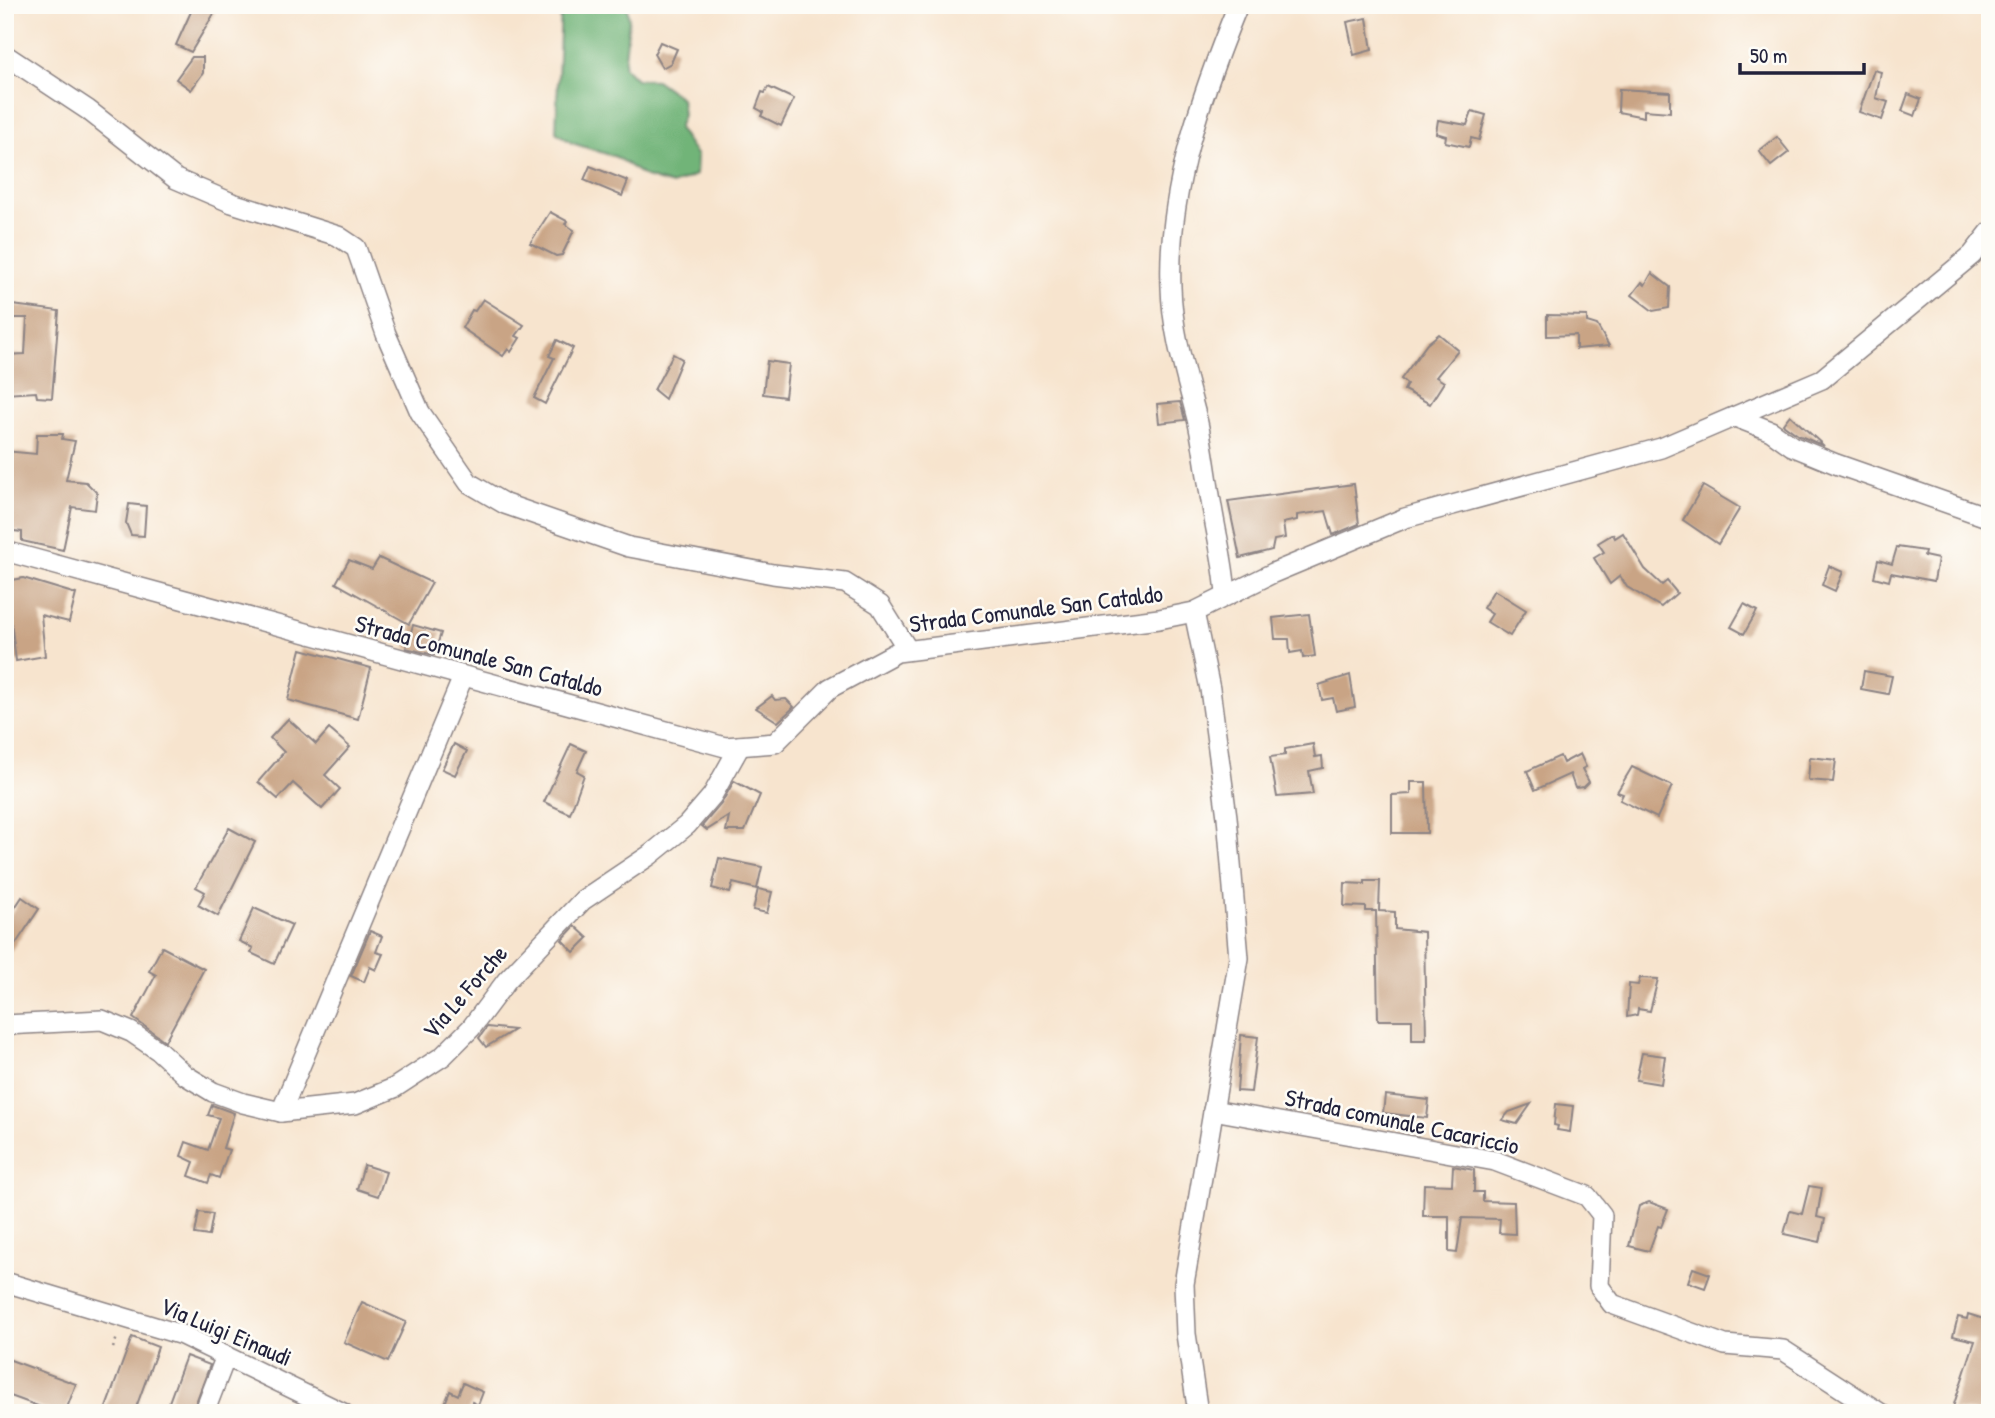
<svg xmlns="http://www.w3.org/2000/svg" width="1995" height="1418" font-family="'Patrick Hand',sans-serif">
<rect width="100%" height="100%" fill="#fdfcf7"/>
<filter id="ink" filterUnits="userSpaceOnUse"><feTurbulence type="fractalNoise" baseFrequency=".0143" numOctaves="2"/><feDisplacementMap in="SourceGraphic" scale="14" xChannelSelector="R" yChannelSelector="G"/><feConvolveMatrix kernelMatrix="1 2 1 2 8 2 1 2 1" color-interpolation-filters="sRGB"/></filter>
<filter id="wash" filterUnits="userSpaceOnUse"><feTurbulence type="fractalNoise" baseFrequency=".00686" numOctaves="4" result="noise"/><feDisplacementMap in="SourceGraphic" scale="28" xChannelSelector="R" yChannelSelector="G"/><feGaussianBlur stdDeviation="1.57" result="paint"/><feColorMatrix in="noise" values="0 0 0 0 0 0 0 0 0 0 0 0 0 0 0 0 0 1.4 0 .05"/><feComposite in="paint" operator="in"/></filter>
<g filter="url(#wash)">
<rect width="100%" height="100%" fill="#f7e4ce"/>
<polygon fill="#71b478" stroke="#4a6b5a" stroke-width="2" points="561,5 627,6 629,20 624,67 636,79 656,80 681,98 683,115 678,128 697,156 696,175 672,185 646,177 616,157 572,143 556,132"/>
<g id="blocks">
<g fill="#c9a485">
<polygon points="194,5 215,12 191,52 176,45"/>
<polygon points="1367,18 1372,50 1354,55 1347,22"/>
<polygon points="660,42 677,49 671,63 662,68 654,54"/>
<polygon points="192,57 203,57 203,73 191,90 176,79"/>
<polygon points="1874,70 1881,72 1876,98 1888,102 1882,120 1859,112"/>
<polygon points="768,87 794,99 781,126 761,116 763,112 756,108 762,92 765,93"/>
<polygon points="1619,89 1670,92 1670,112 1644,110 1644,117 1618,112"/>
<polygon points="1908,94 1921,99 1915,116 1902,111"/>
<polygon points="1472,111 1486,115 1479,140 1471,138 1469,147 1445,142 1446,136 1436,133 1438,120 1467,125"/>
<polygon points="1777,137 1789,152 1771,166 1759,151"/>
<polygon points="590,166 628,181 622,196 584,180"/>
<polygon points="550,212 567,221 565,224 574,230 562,255 556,256 530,243"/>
<polygon points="1652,273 1670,287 1669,308 1653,311 1632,295 1642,282 1645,285"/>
<polygon points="483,299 524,325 516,336 520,338 511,352 508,349 503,356 462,328 472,310 475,311"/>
<polygon points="5,304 59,311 52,398 37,397 36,392 5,394 5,355 25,354 27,318 5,318"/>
<polygon points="1547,315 1587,316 1587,322 1597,325 1609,346 1576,349 1576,335 1547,336"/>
<polygon points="1439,334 1458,350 1436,377 1444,382 1430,404 1404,390 1407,384 1401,379 1427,344"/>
<polygon points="557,340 573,348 545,404 534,398 554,358 549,356"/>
<polygon points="673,354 682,359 665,399 654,390"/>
<polygon points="767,361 789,364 785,397 763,394"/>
<polygon points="1180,402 1185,420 1159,423 1157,404"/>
<polygon points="1790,415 1824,446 1798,435 1783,424"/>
<polygon points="37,434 63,434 62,439 75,441 66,480 86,482 97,493 95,510 72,507 63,550 22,541 22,532 5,530 5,451 36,454"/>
<polygon points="1354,484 1359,524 1333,535 1326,511 1297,515 1297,520 1283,523 1285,538 1274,540 1272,550 1240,558 1228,501"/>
<polygon points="1703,486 1740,508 1718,544 1683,520"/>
<polygon points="129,504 146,506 144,536 131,535 126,523"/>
<polygon points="1623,533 1645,569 1662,585 1667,581 1677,593 1661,607 1627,587 1620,576 1610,584 1594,558 1604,552 1598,543 1613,534 1615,538"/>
<polygon points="1897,547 1925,551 1924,556 1938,559 1934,581 1891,573 1889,581 1874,577 1878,560 1892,564"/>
<polygon points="379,558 432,583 409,624 336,583 349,560 372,569"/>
<polygon points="1829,566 1843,572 1835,591 1822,585"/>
<polygon points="23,578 76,594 69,622 41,615 45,656 16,661 6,581"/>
<polygon points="1494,590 1526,610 1510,636 1487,622 1492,614 1483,608"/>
<polygon points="1744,604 1757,611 1744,634 1731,627"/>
<polygon points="1309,614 1315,656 1303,658 1302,651 1290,653 1289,639 1275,639 1273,618"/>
<polygon points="413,625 441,633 434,655 406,648"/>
<polygon points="301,649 371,668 358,719 288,700"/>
<polygon points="1864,671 1892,676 1888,694 1861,689"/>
<polygon points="1350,675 1355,707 1336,711 1333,698 1322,700 1319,685"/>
<polygon points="772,696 775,700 786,699 794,707 778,722 756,708"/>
<polygon points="288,719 316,744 329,729 350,747 325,775 340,789 322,809 293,783 278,799 258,782 284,752 270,738"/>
<polygon points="454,744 467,751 455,775 442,769"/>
<polygon points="571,744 586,751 577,771 584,775 570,814 544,802"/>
<polygon points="1313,744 1315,757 1322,756 1323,768 1309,771 1313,794 1277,797 1270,757 1285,755 1285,749"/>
<polygon points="1580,754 1586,767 1582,769 1589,782 1584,787 1575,788 1570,774 1535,790 1527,771 1560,756 1563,763"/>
<polygon points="1810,757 1836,760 1833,782 1808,780"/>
<polygon points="1632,767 1672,786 1657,818 1620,800 1623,794 1617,792"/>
<polygon points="734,781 760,795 745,831 726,831 729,816 707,830 702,826 721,804"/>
<polygon points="1411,782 1426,782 1427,833 1392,833 1392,795 1411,794"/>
<polygon points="229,828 255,842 218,916 198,905 205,892 196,887"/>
<polygon points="719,858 762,867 757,889 733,883 730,893 712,888"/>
<polygon points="1365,881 1380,881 1379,911 1395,912 1395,929 1424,932 1426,1040 1412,1040 1412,1020 1378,1020 1376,911 1366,911 1366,907 1344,906 1345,883 1365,884"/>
<polygon points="758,889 772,892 767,913 753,910"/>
<polygon points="22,897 39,909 5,960 5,923"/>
<polygon points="254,908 292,925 274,964 251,953 253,948 239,941"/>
<polygon points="575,926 588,938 574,952 562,940"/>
<polygon points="370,931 382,936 376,952 383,954 376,970 370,967 364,982 351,976"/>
<polygon points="162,947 204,969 165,1041 133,1018 156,975 149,971"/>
<polygon points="1640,978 1658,979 1650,1011 1638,1009 1637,1015 1627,1017 1629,984 1638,985"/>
<polygon points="487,1027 514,1030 486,1047 479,1038"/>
<polygon points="1241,1035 1258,1037 1251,1092 1237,1091"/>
<polygon points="1642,1053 1665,1056 1661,1084 1636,1080"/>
<polygon points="1385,1095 1429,1100 1427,1118 1383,1113"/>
<polygon points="1531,1104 1517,1124 1502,1120 1509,1112"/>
<polygon points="1556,1104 1573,1106 1570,1132 1557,1130 1558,1126 1554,1125"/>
<polygon points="212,1105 234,1113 223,1148 229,1150 219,1178 211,1175 208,1183 189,1176 194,1162 181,1156 186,1142 208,1150 219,1118 208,1115"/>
<polygon points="364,1165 386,1172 378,1196 357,1189"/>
<polygon points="1453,1166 1474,1170 1474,1192 1483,1192 1483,1201 1514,1202 1515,1234 1499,1233 1500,1219 1462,1218 1457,1253 1449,1252 1449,1216 1423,1216 1424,1184 1452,1185"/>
<polygon points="1809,1186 1822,1188 1817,1217 1825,1219 1820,1242 1784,1234 1790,1211 1802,1214"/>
<polygon points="1649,1202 1668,1209 1661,1227 1658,1226 1649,1251 1629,1246 1639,1206"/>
<polygon points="199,1212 213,1214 209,1236 195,1234"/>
<polygon points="1693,1268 1710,1274 1705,1288 1688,1282"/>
<polygon points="362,1302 406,1322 388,1362 344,1342"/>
<polygon points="1968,1314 1990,1321 1990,1413 1952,1410 1975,1341 1953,1336 1958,1317 1967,1319"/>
<polygon points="132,1337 158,1347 134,1413 104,1413"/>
<polygon points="186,1356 210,1365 192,1413 165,1413"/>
<polygon points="5,1358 76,1384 65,1413 57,1413 5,1394"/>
<polygon points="463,1383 483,1392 478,1405 472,1402 468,1413 441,1413 450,1391 458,1395"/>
</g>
</g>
</g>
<g filter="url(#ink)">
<use href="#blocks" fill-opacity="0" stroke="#8c8384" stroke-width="2"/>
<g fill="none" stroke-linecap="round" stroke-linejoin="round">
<g stroke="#8c8384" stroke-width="22">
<g id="minor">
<polyline points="5,55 88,110 176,179 232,203 338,236 356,248 386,334 420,412 469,483 505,504 629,547 773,574 845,583 880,605 908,650"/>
<polyline points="1735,417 1771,431 1792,446 1836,464 1990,518"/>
<polyline points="5,551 725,747 775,743 830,688 897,652 1159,619 1194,612 1273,573 1405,518 1661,448 1822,379 1972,255 1990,232"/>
<path d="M1226 595C1224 563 1217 538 1212 507 1207 479 1204 450 1198 423 1187 379 1172 333 1171 287 1167 191 1202 93 1238 5"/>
<polyline points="1194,612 1210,689 1227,817 1239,958 1184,1284 1186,1334 1198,1413"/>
<polyline points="5,1025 102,1020 131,1032 159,1051 185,1075 213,1092 243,1103 281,1112 355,1104 394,1088 443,1056 471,1028 507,980 583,900 650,855 687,825 712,796 740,746"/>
<polyline points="1213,1110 1495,1161 1587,1196 1602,1215 1599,1286 1612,1304 1725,1345 1783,1350 1880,1413"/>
<polyline points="281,1112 463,677"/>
<polyline points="5,1282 182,1335 343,1413"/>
<polyline points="204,1413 226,1356"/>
</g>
</g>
<polyline stroke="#8c8384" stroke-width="2.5" stroke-dasharray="2 5" stroke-linecap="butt" points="113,1348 118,1335"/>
<use href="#minor" stroke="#fff" stroke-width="19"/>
</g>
</g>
<g text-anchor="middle" stroke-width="5" stroke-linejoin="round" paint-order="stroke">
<g font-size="24" fill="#22223b" stroke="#fdfcf7">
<text transform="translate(1036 609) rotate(-7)" y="8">Strada Comunale San Cataldo</text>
<text transform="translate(479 656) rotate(15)" y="8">Strada Comunale San Cataldo</text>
<text transform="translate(465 992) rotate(-49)" y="8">Via Le Forche</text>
<text transform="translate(1402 1122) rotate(12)" y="8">Strada comunale Cacariccio</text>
<text transform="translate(226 1332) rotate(23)" y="8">Via Luigi Einaudi</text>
</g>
</g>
<rect width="1995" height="1418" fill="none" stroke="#fdfcf7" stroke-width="28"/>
<path d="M1740 63v10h124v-10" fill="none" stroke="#22223b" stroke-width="3.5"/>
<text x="1750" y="63" font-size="21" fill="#22223b" stroke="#fdfcf7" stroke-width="5" paint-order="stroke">50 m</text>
</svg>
